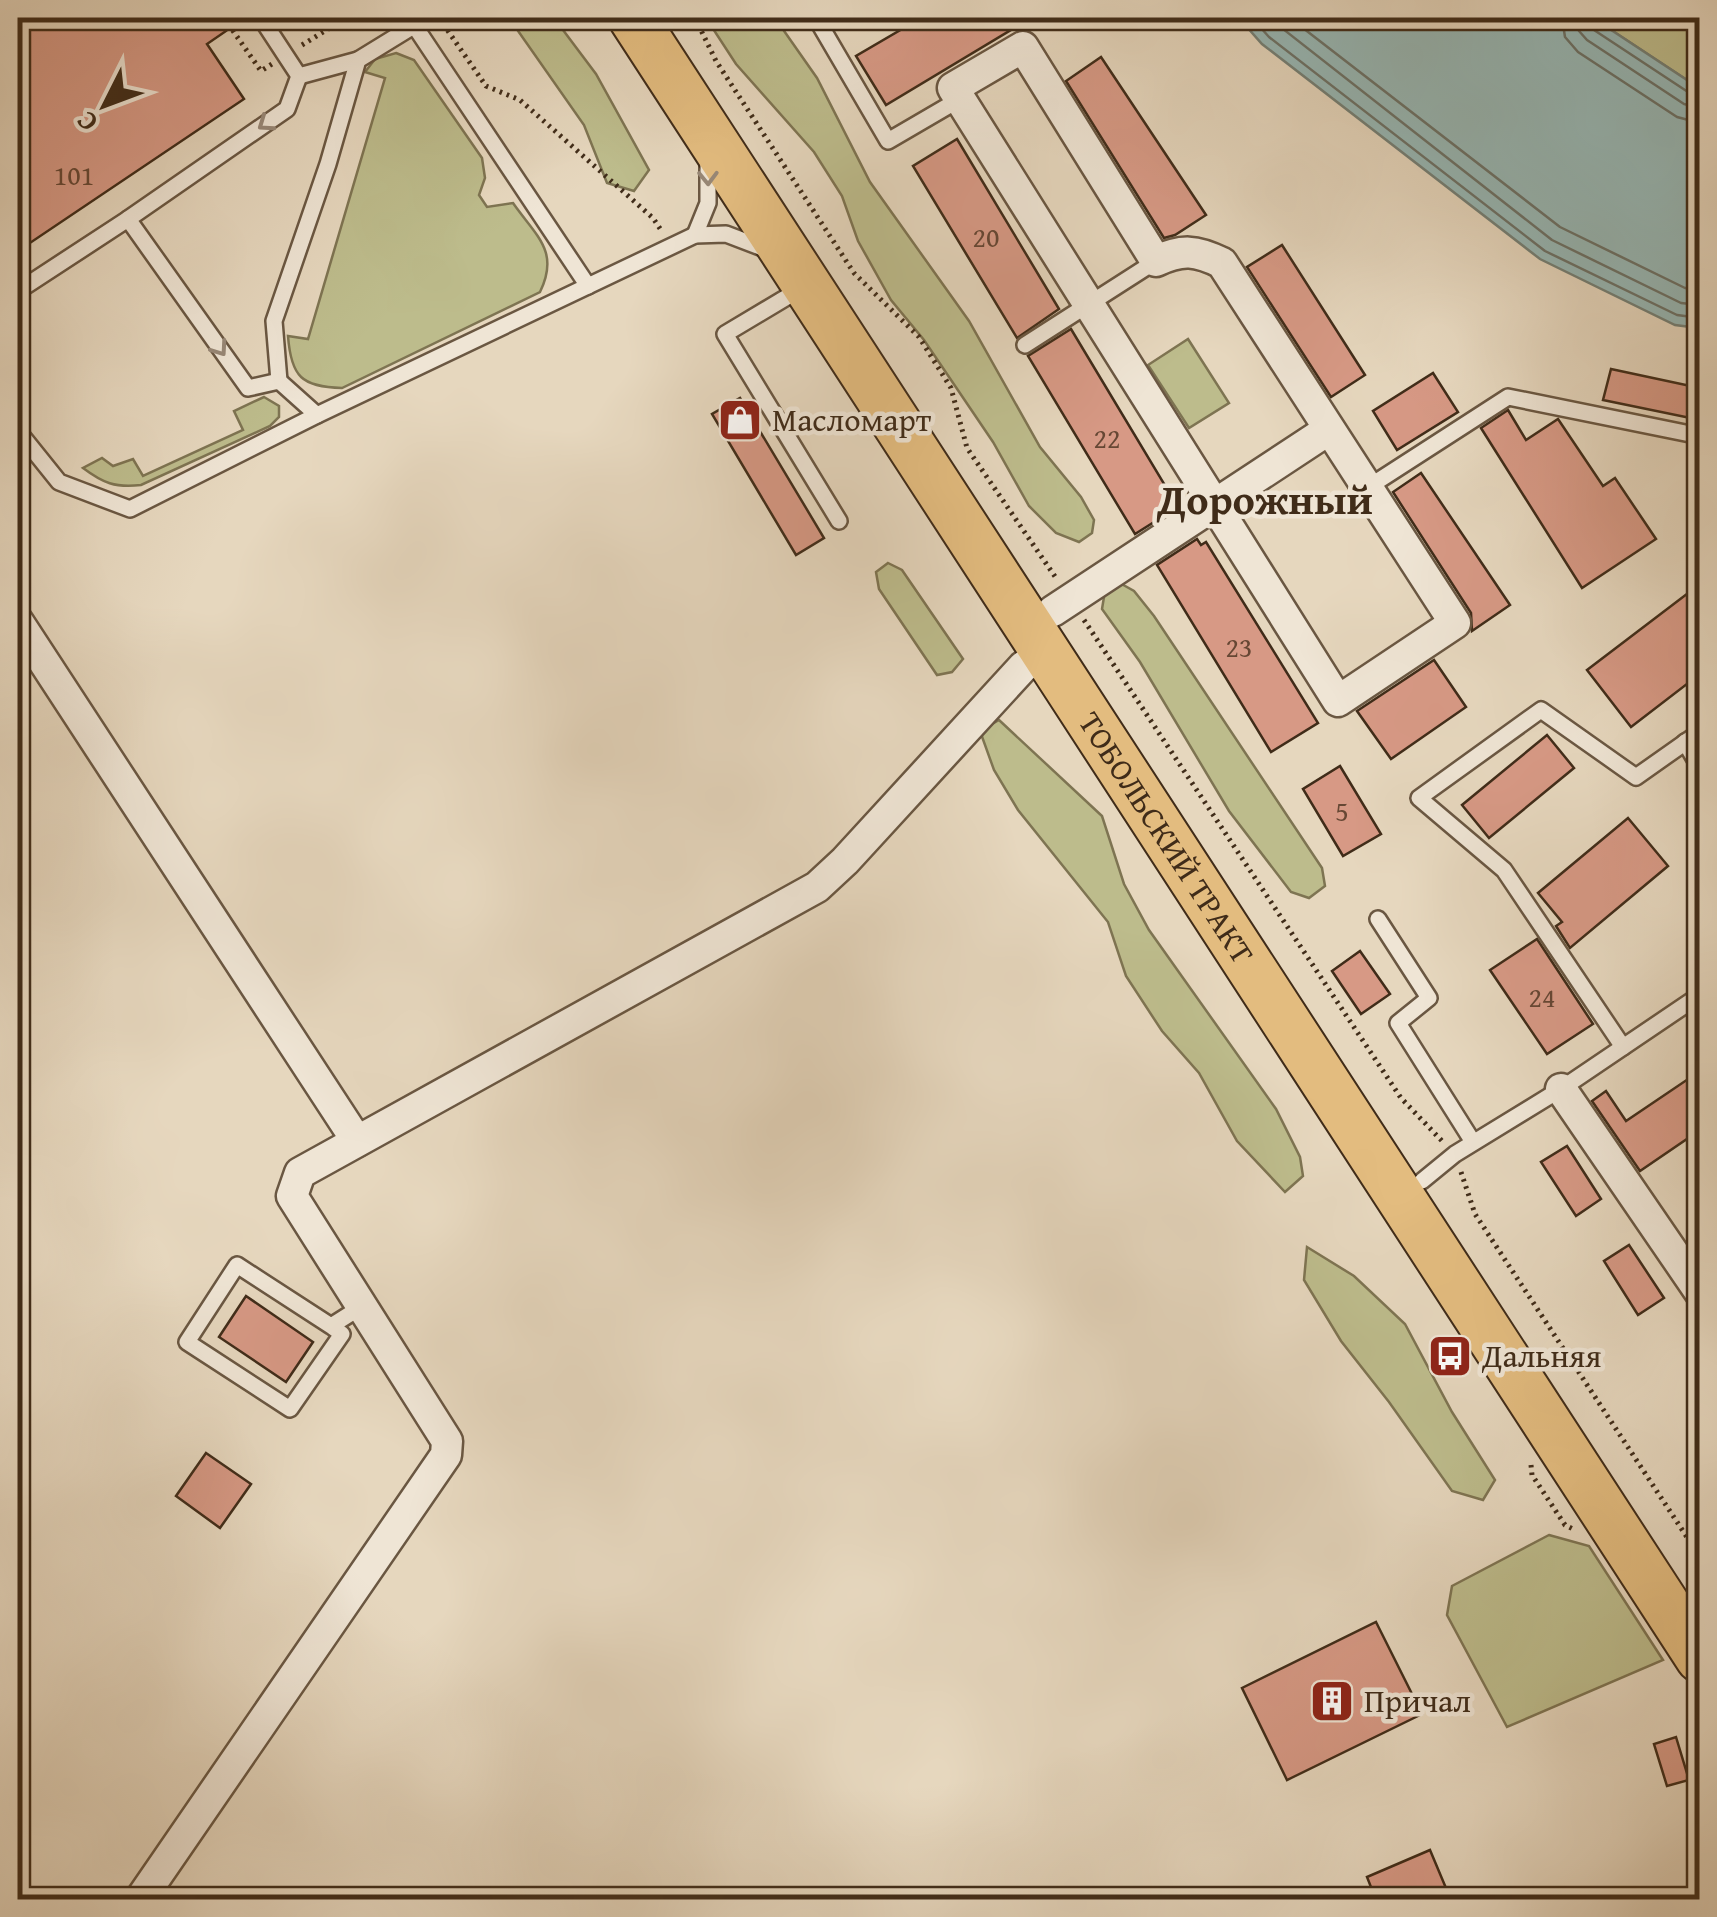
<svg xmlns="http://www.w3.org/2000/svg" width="1717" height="1917" font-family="'Gentium Book Plus',serif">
<rect width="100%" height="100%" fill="#e6d7be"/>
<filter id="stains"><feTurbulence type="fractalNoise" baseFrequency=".002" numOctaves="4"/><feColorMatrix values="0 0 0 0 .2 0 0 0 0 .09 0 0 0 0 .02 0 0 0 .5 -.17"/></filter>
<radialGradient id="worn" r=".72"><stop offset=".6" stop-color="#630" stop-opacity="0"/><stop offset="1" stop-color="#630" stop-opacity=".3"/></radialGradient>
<g fill="#bdbc8c" stroke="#7e7452" stroke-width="2.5">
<polygon points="509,18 554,18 596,74 649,170 634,191 607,183 584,125"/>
<polygon points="706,18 775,18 817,78 870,182 969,321 1040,447 1081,497 1094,520 1092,533 1079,542 1056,533 1029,506 993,442 924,340 891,300 858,241 842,196 814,152 736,64"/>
<polygon points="1593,18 1699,18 1699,88"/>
<path d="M396 53 414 60 482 158 485 178 479 195 487 207 513 203C536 236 560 251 540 292L342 388C302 387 291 377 288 336L308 339 385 78 365 72 375 59Z"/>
<polygon points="1188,339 1229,403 1189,428 1148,365"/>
<path d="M264 397 279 406V417L270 426 141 485C115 488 103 483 83 468L102 458 113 466 133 459 143 476 243 430 234 411Z"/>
<polygon points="888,563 902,570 963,659 952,672 937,675 879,589 876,572"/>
<polygon points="1118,582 1134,591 1154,616 1322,868 1325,886 1309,898 1291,892 1229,811 1140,662 1102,609 1105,591"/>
<polygon points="999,720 1102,816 1124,884 1149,930 1276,1109 1300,1157 1303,1176 1285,1192 1237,1141 1199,1073 1162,1031 1126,976 1108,922 1018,810 994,770 980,731"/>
<polygon points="1307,1247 1354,1276 1405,1324 1452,1412 1495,1480 1483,1500 1452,1491 1389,1402 1341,1341 1304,1280"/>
<polygon points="1549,1535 1589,1546 1663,1660 1507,1727 1447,1615 1452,1586"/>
</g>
<polygon fill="#97b8b6" stroke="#748077" stroke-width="2.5" points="1239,18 1593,18 1699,88 1699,328 1675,325 1540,259 1262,44"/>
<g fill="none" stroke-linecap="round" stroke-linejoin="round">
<g stroke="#6c7268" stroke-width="2.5">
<polyline points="1252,18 1269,37 1545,251 1677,315 1700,318"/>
<polyline points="1269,18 1552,240 1681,303 1700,305"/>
<polyline points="1290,18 1560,227 1685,288 1700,290"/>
<polyline points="1562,18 1565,37 1578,52 1677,117 1700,123"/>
<polyline points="1577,18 1579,31 1587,40 1684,104 1700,108"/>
<polyline points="1589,18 1594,30 1691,94 1700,95"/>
</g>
</g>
<g fill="#d79985" stroke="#402c19" stroke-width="2.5">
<polygon points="18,18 217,18 226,31 207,44 244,99 18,251"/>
<polygon points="921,18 1031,18 886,105 856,56"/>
<polygon points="1101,57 1206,215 1175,235 1164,238 1066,81"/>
<polygon points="957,139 1059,309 1017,338 913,166"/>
<polygon points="1282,245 1365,375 1331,397 1247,267"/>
<polygon points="1071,329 1178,507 1135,534 1028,356"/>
<polygon points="1611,369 1700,388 1700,420 1603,400"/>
<polygon points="1433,373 1458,412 1397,450 1373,411"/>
<polygon points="740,398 824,538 796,555 712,414"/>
<polygon points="1508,410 1526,440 1558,419 1603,486 1615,478 1656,539 1582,588 1481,428"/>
<polygon points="1421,473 1510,605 1472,631 1471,613 1393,492"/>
<polygon points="1197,539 1201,545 1206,542 1318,723 1271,752 1157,565"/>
<polygon points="1700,584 1700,674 1631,727 1587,670"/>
<polygon points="1434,660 1466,707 1391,759 1357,711"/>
<polygon points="1547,735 1574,768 1489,838 1462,805"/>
<polygon points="1340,766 1381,834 1343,856 1303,789"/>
<polygon points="1628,818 1668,866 1570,948 1556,926 1562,922 1538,893"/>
<polygon points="1537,939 1593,1024 1547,1054 1490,970"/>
<polygon points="1360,951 1390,994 1361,1014 1332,971"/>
<polygon points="1700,1071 1700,1130 1640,1171 1592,1101 1606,1091 1626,1121"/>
<polygon points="1567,1146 1601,1199 1576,1216 1541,1162"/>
<polygon points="1629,1245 1664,1298 1638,1315 1604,1261"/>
<polygon points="246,1296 313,1342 286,1382 219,1337"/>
<polygon points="206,1453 251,1484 220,1528 176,1496"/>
<polygon points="1376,1622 1422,1714 1287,1780 1242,1688"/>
<polygon points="1676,1737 1689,1780 1667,1786 1654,1744"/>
<polygon points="1430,1850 1451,1900 1376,1900 1367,1877"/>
</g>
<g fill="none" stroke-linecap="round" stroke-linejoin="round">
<g stroke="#6a5742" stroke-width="20">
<g id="service">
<polyline points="261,18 299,76 287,109 128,219 248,388 279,381 317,415"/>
<polyline points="816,18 888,141 960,99"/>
<polyline points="410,19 588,286"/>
<polyline points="299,76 358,60"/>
<polyline points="695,235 708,203 708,162"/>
<polyline points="802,288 725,334 839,521"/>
<polyline points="18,291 128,219"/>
<polyline points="1025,345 1156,261"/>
<polyline points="279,381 274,321 328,164 358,60 415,25"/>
<polyline points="18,431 59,482 130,509 317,415 695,235 726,234 768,250"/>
<polyline points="1367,488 1508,397 1700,436"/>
<polyline points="1685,742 1700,768"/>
<polyline points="1378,919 1429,998 1398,1023 1473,1142"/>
<polyline points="1623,1047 1504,870 1419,798 1541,710 1636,777 1700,732"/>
<polyline points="1422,1181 1455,1154 1561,1089 1700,995"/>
<polyline points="331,1326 342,1334 290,1409 187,1342 237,1265 331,1326 361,1307"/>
</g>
</g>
<g stroke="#6a5742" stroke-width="35">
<g id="minor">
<path d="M1023 47 1156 261C1182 249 1196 250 1222 263L1455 623 1338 701 953 88Z"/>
<polyline points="1053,611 1328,430"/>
<polyline points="18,622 357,1141"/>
<polyline points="1561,1089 1700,1292"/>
<polyline points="140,1900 446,1455 447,1441 292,1196 300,1173 817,887 845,861 1023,667 1045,651"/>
</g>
</g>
<g stroke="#402c19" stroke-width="52">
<g id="primary">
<path id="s1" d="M633 18 1700 1658"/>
</g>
</g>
<g stroke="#402c19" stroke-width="5" stroke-dasharray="2.5 5" stroke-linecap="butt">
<polyline points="224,18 261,71 272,64"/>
<polyline points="439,18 486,86 520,100 653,218 661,230"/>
<polyline points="695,18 716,61 854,273 919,337 951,388 967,448 1056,578"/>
<polyline points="302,45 346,18"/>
<polyline points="1084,620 1401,1098 1443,1142"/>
<polyline points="1461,1172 1475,1214 1700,1557"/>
<polyline points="1531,1465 1532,1475 1565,1525 1573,1529"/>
<polyline points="1690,1689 1700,1720"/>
<polyline points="1689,1900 1700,1844"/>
</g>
<use href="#service" stroke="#efe5d5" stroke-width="15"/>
<use href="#minor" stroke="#efe5d5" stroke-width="30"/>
<use href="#primary" stroke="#e3bc7f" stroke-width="48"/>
</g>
<defs><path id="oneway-chevron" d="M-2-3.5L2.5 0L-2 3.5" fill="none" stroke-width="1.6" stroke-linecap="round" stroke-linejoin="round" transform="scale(2.5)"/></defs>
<g stroke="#988877">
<use href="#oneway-chevron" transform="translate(265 124) rotate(145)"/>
<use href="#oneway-chevron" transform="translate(708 178) rotate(89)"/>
<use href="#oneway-chevron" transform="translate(220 349) rotate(55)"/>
</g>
<defs>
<g id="shop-square" transform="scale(2.25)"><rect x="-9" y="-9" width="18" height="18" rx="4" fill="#8f2418" stroke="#efe5d5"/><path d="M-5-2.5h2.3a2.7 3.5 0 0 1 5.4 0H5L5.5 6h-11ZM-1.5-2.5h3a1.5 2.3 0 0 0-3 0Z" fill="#fff"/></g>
<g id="bus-square" transform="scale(2.25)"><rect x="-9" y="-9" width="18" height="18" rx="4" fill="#8f2418" stroke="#efe5d5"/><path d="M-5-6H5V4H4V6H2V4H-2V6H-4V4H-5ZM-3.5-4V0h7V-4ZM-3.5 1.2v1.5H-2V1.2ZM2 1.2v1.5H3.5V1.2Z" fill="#fff"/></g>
<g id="building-square" transform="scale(2.25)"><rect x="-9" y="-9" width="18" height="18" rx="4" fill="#8f2418" stroke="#efe5d5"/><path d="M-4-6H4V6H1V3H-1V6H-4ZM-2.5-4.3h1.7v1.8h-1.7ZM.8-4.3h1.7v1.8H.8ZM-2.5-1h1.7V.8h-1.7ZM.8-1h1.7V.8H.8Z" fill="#fff"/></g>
</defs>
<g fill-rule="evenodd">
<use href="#shop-square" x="740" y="420"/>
<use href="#bus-square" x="1450" y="1356"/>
<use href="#building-square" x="1332" y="1701"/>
</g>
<g text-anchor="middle" stroke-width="9" stroke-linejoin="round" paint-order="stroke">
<g font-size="28" fill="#664734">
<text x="74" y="185">101</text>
<text x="986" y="247">20</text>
<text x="1107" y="448">22</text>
<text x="1239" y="657">23</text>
<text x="1342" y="821">5</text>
<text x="1542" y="1007">24</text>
</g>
<g font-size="32" fill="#402c19" stroke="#efe5d5" text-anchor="start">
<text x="772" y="431">Масломарт</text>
<text x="1482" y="1367">Дальняя</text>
<text x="1364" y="1712">Причал</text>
</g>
<g font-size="32" fill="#402c19" stroke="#efe5d5">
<text dy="11" stroke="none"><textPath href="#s1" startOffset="978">ТОБОЛЬСКИЙ ТРАКТ</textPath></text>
</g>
<g font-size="42" font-weight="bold" fill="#402c19" stroke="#efe5d5">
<text x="1265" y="514">Дорожный</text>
</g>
</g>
<rect width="1717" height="1917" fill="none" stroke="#e6d7be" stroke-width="60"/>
<rect x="20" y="20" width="1677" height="1877" fill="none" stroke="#402c19" stroke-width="5"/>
<rect x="30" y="30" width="1657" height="1857" fill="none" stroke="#402c19" stroke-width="2.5"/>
<g transform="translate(105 105) rotate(228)" stroke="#efe5d5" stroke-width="8" paint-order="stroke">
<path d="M0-8L18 38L0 25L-18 38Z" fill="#402c19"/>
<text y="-15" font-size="28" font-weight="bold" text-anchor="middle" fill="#402c19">С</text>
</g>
<rect width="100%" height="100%" filter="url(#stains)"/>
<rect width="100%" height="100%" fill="url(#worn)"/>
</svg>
